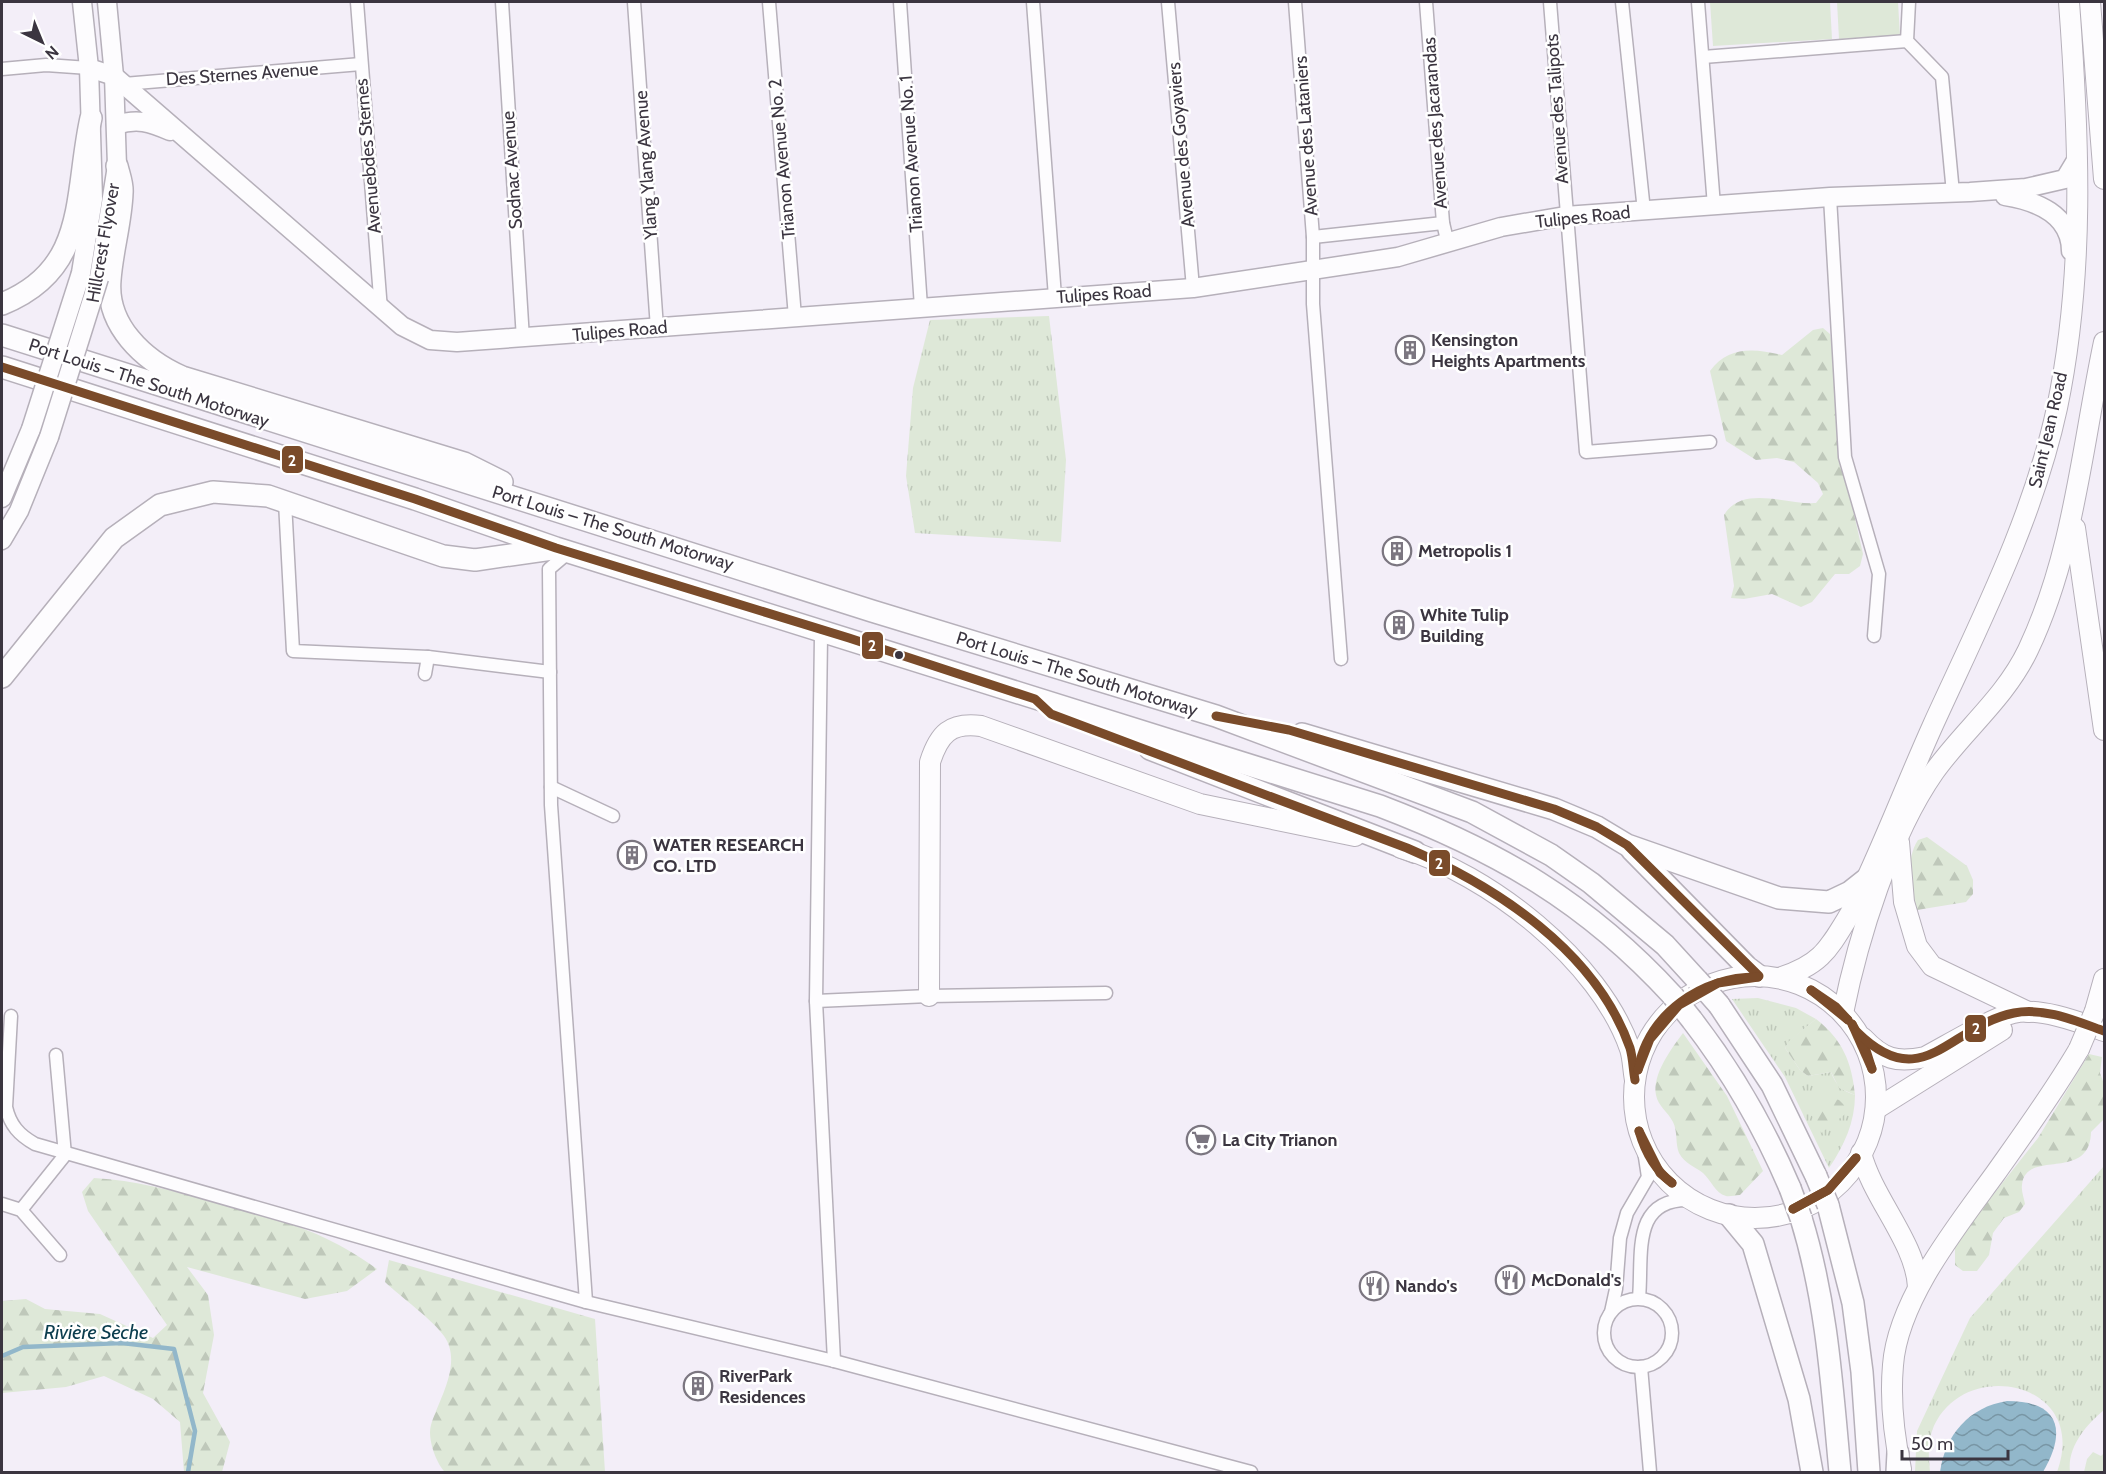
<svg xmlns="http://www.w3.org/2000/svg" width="2106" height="1474" font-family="Cabin,sans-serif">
<defs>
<pattern id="grass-tufts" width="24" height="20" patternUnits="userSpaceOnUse" patternTransform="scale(1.5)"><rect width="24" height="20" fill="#dee8d8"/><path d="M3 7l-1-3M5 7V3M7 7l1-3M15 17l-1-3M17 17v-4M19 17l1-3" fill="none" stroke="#bfc8ba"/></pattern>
<pattern id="forest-firs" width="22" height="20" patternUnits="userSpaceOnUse" patternTransform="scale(1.5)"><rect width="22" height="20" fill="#dee8d8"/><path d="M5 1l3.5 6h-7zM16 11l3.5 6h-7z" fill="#bfc8ba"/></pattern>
<pattern id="water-waves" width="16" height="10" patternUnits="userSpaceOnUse" patternTransform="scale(1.5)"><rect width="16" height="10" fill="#92b7ca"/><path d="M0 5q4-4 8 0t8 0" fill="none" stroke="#7896a5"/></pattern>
</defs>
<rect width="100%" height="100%" fill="#f3eef8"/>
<g fill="url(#grass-tufts)">
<polygon points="1049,316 1066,460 1061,542 915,533 906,476 913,388 930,320"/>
<path d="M1758 998 1796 1008 1816 1019 1790 1041 1785 1048 1800 1070 1808 1076 1831 1072C1835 1084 1842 1091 1855 1095 1855 1122 1844 1146 1829 1168L1785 1077 1732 999Z"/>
<path d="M2104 1166V1410C2086 1425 2067 1447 2070 1472H2057C2091 1380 1960 1355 1932 1431 1927 1444 1929 1459 1930 1472H1915L1917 1431 1970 1318Z"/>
<polygon points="2093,1452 2101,1456 2104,1453 2104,1472 2084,1472 2087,1459"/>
</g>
<g fill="url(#forest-firs)">
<path d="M1823 328 1830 334 1832 347 1839 447 1863 554 1860 566 1849 574H1835L1812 602 1801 607 1772 594 1744 599 1731 598 1734 586 1724 515C1742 484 1787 505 1816 503L1823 494 1818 483 1794 462 1777 458 1756 460 1726 441 1710 371C1728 346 1754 348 1782 355L1813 330Z"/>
<path d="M1927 837 1967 866 1973 880V894L1966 902 1917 910C1910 888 1905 860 1918 840Z"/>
<path d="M1816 1019C1842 1039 1852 1062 1855 1095L1839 1088 1831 1072 1808 1076 1800 1070 1785 1048 1789 1041Z"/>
<path d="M1683 1033 1727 1096 1763 1171 1740 1195C1736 1195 1729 1197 1726 1196 1715 1193 1711 1180 1703 1173 1694 1166 1685 1164 1679 1153 1675 1143 1678 1132 1673 1122 1668 1112 1658 1106 1656 1095 1652 1074 1672 1048 1683 1033Z"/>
<path d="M2089 1054 2102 1057 2100 1073 2104 1084V1119L2091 1132C2090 1183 2025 1148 2022 1185 2021 1191 2024 1198 2025 1204L2019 1212 2004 1218 1993 1233 1989 1255 1977 1271H1963L1955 1265V1243L2038 1138Z"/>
<polygon points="1824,1096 1839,1100 1845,1106 1844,1115 1821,1133 1811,1114 1811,1107"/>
<path d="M94 1178C135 1180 172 1191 211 1201 274 1218 323 1229 377 1269L347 1291 305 1299 187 1267 208 1295 214 1335 203 1393 230 1442 222 1472H184L180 1422 153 1399 104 1376 66 1387 2 1393V1301L26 1299 45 1309 100 1314 153 1338 167 1325 88 1211 82 1192Z"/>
<path d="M389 1260 595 1319 605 1472H445C436 1463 427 1438 431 1425 439 1399 463 1363 444 1336 433 1320 401 1297 385 1282Z"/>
</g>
<g fill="#dee8d8">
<polygon points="1710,2 1830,2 1832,39 1713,46"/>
<polygon points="1837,2 1898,2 1900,36 1839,39"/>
</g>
<path fill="url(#water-waves)" d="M2007 1401C2060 1401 2067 1431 2043 1472H1940C1945 1435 1969 1407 2007 1401Z"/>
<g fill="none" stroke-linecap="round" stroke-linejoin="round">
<polyline stroke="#92b7ca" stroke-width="4.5" points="2,1356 23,1347 122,1343 174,1349 195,1431 188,1472"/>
<g stroke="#b6b0ba" stroke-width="15">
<g id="minor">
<polyline points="357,2 381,310"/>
<polyline points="502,2 523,339"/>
<polyline points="634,2 657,328"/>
<polyline points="769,2 795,317"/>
<polyline points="900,2 921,307"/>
<polyline points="1033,2 1055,297"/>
<polyline points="1168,2 1193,288"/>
<polyline points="1295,2 1313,237 1313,304 1341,659"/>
<polyline points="1426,2 1443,223 1448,244"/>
<polyline points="1550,2 1586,452 1710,442"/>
<polyline points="1622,2 1644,211"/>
<polyline points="1698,2 1714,206"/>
<polyline points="1909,2 1907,41 1942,77 1953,193"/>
<polyline points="1703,57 1907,41"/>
<polyline points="2,69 46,65 89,68"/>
<polyline points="124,84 361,64"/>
<polyline points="1830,197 1845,457 1879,574 1874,636"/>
<polyline points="1313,237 1443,223"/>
<polyline points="285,502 293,651 428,657"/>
<polyline points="569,552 549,569 551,805 586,1302"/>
<polyline points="821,636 816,1001 834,1361"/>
<polyline points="425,674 428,657 550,672"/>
<polyline points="551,787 613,816"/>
<polyline points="816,1001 929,996 1106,993"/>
<path d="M11 1016 6 1107C10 1125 19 1135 35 1144L586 1302 834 1361 1251 1472"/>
<polyline points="2,1204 21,1210 60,1255"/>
<polyline points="21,1210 65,1155 56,1055"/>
<path d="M1639 1298C1643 1256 1630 1197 1691 1200"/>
<circle cx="1638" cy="1333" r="34"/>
<polyline points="1611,1312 1616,1289 1620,1238 1627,1213 1648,1177 1643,1144"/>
<polyline points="1641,1367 1650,1472"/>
</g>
</g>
<g stroke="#b6b0ba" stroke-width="21">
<g id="secondary">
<polyline points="89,68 114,76 402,326 430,340 457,342 1193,288 1398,257 1501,227 1565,216 1830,197 1970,192 2026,188 2065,179 2077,159"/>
<path d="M116 125C137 118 150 122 170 131"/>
<path d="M2005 196C2036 201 2071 214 2071 251"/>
<polyline points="81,273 93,199 89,68 82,2"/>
<polyline points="99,278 117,166 114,76 107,2"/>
<polyline points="2,498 31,429"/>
<polyline points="2,540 19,511 49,437"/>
</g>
</g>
<g stroke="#b6b0ba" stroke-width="22">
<g id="primary">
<polyline points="2090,2 2104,179"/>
<polyline points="2075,528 2104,730"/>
<polyline points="1899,842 1904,902 1917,946 1932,966 2028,1012"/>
<path d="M1401 848C1488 873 1600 961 1630 1049 1633 1058 1633 1070 1635 1080"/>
<circle cx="1755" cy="1097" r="121"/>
<path d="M1779 978C1821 965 1828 950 1850 914 1881 852 1905 787 1933 725 1980 622 2033 519 2057 408 2085 274 2079 137 2069 2"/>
<path d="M929 996 930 762C939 734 950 722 981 726L1200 804 1355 836"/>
<polyline points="2095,1011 2104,979"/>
<path d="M1843 1013C1858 938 1890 835 1934 772 1964 730 2005 698 2028 650 2074 553 2082 446 2104 342"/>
<path d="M1863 1038C1883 1059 1896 1063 1925 1057 1946 1046 1992 1018 2013 1013 2040 1007 2079 1022 2104 1031"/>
<polyline points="1876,1109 2002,1030"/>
<path d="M1861 1153C1873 1199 1916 1243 1918 1287"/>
<path d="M1901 1469C1894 1436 1890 1399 1893 1365 1898 1299 1958 1225 1995 1174 2024 1133 2054 1092 2079 1049"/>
</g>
</g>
<g stroke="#b6b0ba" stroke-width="24">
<g id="trunk">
<path d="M117 166C119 175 123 184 122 193 121 222 112 251 110 280 106 325 143 360 182 377L464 463 502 482"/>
<path d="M2 304C89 269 74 195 91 118"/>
<polyline points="2,335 872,611 1216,716 1472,812 1551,855 1591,883 1665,945 1697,980"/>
<path d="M2 367 415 499 556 548 1380 806C1498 851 1587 902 1673 996"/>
<polyline points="2,677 114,538 160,505 213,492 268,496 443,556 475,560 552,549"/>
<polyline points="1302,734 1554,809 1597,827 1627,845 1779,898 1829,902 1850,892 1869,877"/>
<polyline points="1150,749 1415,852"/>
<polyline points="1632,850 1747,967 1759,976"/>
<polyline points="1719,1005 1772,1085 1816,1176"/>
<path d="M1692 1020C1733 1073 1764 1127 1790 1188"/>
<polyline points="1828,1205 1853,1303 1862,1372 1869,1472"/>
<polyline points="1729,1215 1753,1244 1799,1399 1812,1472"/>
<path d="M1801 1218C1827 1302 1832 1386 1840 1472"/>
<polyline points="1897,1472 1898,1453"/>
</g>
</g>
<use href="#minor" stroke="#fdfcfe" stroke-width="12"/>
<use href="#secondary" stroke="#fdfcfe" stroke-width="18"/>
<use href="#primary" stroke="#fdfcfe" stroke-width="20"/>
<use href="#trunk" stroke="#fdfcfe" stroke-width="21"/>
<g stroke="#b6b0ba" stroke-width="21" stroke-linecap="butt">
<g id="secondary-bridge">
<polyline points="31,429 81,273"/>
<polyline points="49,437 99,278"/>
</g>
</g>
<g stroke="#b6b0ba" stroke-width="22" stroke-linecap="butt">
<polyline id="primary-bridge" points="2079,1049 2095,1011"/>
</g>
<g stroke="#b6b0ba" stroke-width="24" stroke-linecap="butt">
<g id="trunk-bridge">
<polyline points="1697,980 1719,1005"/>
<polyline points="1673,996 1692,1020"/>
<polyline points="1816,1176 1828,1205"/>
<polyline points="1790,1188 1801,1218"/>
</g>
</g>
<use href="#secondary-bridge" stroke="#fdfcfe" stroke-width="18"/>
<use href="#primary-bridge" stroke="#fdfcfe" stroke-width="20"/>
<use href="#trunk-bridge" stroke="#fdfcfe" stroke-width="21"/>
<g stroke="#fff" stroke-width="14">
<g id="bus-1">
<path d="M2 367 415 499 556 548 849 638 1035 699 1051 714 1407 848C1497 887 1596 951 1630 1048 1633 1058 1633 1070 1635 1080"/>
<polyline points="1216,716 1289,730 1554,809 1597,827 1627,845 1759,976"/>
<polyline points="1811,990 1836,1007 1848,1020"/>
<polyline points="1811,990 1848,1020"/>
<polyline points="1852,1024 1865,1047 1872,1069"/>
<polyline points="1852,1024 1872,1069"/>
<path d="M1857 1032C1923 1097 1949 1026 2014 1013 2044 1007 2076 1021 2104 1031"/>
<path d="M1638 1070C1648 1014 1702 976 1758 977"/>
<polyline points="1638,1070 1650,1039 1679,1005 1718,983 1758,977"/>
<polyline points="1639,1131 1660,1173 1672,1183"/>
<path d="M1639 1131C1645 1152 1655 1170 1672 1183"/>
<polyline points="1793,1209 1828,1190 1856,1158"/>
<polyline points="1793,1209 1828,1190 1856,1158"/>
</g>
</g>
<use href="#bus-1" stroke="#7a4b2a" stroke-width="9"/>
</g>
<defs>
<g id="building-ring" transform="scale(1.5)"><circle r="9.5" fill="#fff" stroke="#7b7680" stroke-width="1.5"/><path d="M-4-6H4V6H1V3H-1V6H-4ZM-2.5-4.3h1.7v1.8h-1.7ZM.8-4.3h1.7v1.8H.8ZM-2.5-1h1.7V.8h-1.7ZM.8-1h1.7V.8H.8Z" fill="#7b7680"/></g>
<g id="supermarket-ring" transform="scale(1.5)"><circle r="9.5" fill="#fff" stroke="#7b7680" stroke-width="1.5"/><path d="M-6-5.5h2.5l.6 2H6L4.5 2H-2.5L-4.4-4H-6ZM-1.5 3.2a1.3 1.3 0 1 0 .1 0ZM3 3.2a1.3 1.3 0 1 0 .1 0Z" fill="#7b7680"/></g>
<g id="restaurant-ring" transform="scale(1.5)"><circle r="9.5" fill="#fff" stroke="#7b7680" stroke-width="1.5"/><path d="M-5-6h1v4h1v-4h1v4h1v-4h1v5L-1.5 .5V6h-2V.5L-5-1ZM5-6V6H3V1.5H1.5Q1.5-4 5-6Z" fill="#7b7680"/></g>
</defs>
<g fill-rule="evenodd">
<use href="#building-ring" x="1410" y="350"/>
<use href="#building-ring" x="1397" y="551"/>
<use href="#building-ring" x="1399" y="625"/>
<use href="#building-ring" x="632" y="855"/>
<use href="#supermarket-ring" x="1201" y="1140"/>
<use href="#restaurant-ring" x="1510" y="1280"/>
<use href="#restaurant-ring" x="1374" y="1286"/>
<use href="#building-ring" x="698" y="1386"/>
</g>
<circle fill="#3b3540" stroke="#fff" stroke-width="2" cx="899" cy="655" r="5"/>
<g text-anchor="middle" stroke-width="5" stroke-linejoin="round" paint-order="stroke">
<g font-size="18" fill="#3b3540" stroke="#fff">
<text transform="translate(242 74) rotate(-4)" y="6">Des Sternes Avenue</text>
<text transform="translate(1557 109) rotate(-94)" y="6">Avenue des Talipots</text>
<text transform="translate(1435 123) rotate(-94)" y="6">Avenue des Jacarandas</text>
<text transform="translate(1306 136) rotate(-94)" y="6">Avenue des Lataniers</text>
<text transform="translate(1181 145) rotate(-95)" y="6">Avenue des Goyaviers</text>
<text transform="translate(911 154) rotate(-94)" y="6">Trianon Avenue No. 1</text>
<text transform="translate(368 156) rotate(-95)" y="6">Avenuebdes Sternes</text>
<text transform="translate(782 159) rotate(-95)" y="6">Trianon Avenue No. 2</text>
<text transform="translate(646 165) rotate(-94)" y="6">Ylang Ylang Avenue</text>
<text transform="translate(512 170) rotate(-94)" y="6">Sodnac Avenue</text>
<text transform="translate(1583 217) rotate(-6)" y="6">Tulipes Road</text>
<text transform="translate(103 243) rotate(-80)" y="6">Hillcrest Flyover</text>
<text transform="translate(1104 294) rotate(-4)" y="6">Tulipes Road</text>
<text transform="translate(620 331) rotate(-5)" y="6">Tulipes Road</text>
<text transform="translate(149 383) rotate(18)" y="6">Port Louis – The South Motorway</text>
<text transform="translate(2048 430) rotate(-77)" y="6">Saint Jean Road</text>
<text transform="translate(613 528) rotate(17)" y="6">Port Louis – The South Motorway</text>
<text transform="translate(1077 674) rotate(17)" y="6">Port Louis – The South Motorway</text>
</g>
<g font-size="18" font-weight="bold" fill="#3b3540" stroke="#fff" text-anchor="start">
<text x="1431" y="346">Kensington<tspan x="1431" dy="21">Heights Apartments</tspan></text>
<text x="1418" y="557">Metropolis 1</text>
<text x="1420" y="621">White Tulip<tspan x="1420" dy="21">Building</tspan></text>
<text x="653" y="851">WATER RESEARCH<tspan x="653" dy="21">CO. LTD</tspan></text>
<text x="1222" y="1146">La City Trianon</text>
<text x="1531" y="1286">McDonald's</text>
<text x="1395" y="1292">Nando's</text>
<text x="719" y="1382">RiverPark<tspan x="719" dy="21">Residences</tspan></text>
</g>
<g font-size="20" font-style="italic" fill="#0b3d4e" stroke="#fff">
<text x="96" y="1339">Rivière Sèche</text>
</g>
</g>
<g stroke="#fff" stroke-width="2">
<rect x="281" y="445" width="23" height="29" rx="6" fill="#7a4b2a"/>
<rect x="861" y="631" width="23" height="29" rx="6" fill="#7a4b2a"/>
<rect x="1428" y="849" width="23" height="28" rx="6" fill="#7a4b2a"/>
<rect x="1964" y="1014" width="23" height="29" rx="6" fill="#7a4b2a"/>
</g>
<g font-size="16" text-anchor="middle" font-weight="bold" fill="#fff">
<text x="292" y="466">2</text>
<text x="872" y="651">2</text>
<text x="1439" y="869">2</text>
<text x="1976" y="1034">2</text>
</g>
<rect width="2106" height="1474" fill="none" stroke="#3b3540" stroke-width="6"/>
<g transform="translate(42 42) rotate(137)" stroke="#ffffff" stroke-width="4.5" paint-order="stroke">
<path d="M0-4.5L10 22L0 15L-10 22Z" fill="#3b3540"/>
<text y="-9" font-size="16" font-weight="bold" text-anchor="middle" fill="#3b3540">N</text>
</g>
<path d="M1902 1450v9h106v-9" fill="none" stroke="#3b3540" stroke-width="3"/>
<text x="1911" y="1450" font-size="18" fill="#3b3540" stroke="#ffffff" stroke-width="4.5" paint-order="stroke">50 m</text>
</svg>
